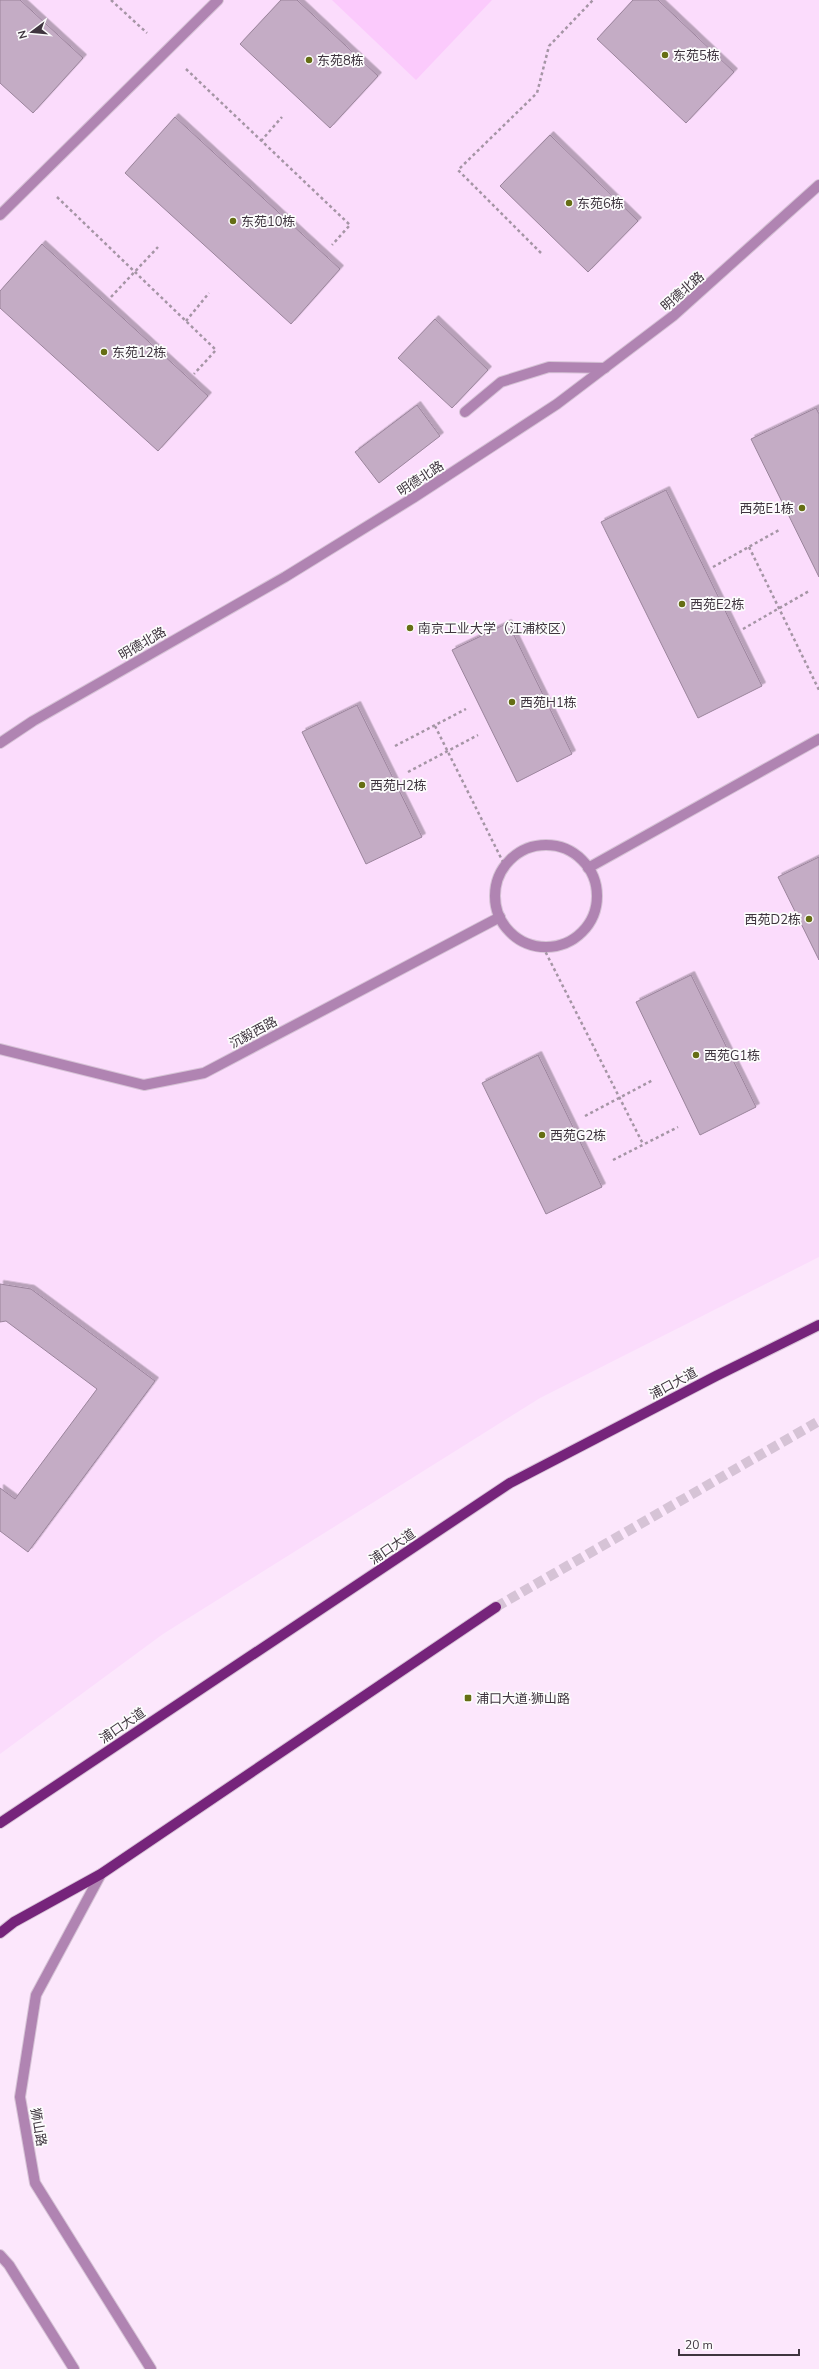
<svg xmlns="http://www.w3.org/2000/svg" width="819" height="2369" font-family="'Nunito Sans','Noto Sans SC',sans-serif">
<defs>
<filter id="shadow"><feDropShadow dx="3.5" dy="-3.5" stdDeviation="0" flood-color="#0004"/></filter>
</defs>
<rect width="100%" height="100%" fill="#fce7fc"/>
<polygon fill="#fbdcfc" points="0,0 819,0 819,1257 540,1398 163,1634 0,1754"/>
<polygon fill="#fbcafc" points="332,0 492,0 416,80"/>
<g fill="#c4acc5" stroke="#9b849c" filter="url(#shadow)">
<polygon points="0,0 20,0 83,58 33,113 0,83"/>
<polygon points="281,0 297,0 378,76 330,128 240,44"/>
<polygon points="633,0 658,0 734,72 686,123 597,39"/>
<polygon points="175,117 340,269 291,324 125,173"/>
<polygon points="550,135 638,221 588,272 500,186"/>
<polygon points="42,244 208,396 158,451 0,308 0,291"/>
<polygon points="435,319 488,370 452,408 398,358"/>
<polygon points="417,405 440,436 379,483 355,452"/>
<polygon points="816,408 819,414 819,577 751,439"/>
<polygon points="666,490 762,686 698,718 601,522"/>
<polygon points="508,623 572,754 517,782 452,650"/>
<polygon points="357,705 422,837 366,864 302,732"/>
<polygon points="819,857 819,960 778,877"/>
<polygon points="691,975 756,1107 700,1135 636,1002"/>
<polygon points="538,1055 602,1187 546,1214 482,1083"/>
<polygon points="0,1284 31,1289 155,1381 28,1552 0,1531 0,1488 15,1499 97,1389 6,1321 0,1322"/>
</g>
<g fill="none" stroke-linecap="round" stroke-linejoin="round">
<polyline stroke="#d6c3d6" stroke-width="10" stroke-dasharray="10 5" stroke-linecap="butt" points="496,1607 819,1421"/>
<g stroke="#d6c3d6" stroke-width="12">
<g id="minor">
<polyline points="0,215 218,0"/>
<polyline points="465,412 501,382 549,367 605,368"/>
<polyline points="0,743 33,721 285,577 413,498 557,404 673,316 819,185"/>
<circle cx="546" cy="896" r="51"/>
<polyline points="588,868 819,739"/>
<polyline points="0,1049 144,1085 204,1073 500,917"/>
<polyline points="101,1874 36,1995 20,2097 35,2183 151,2369"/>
<polyline points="0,2255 9,2265 74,2369"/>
</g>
</g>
<g stroke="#d6c3d6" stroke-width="12">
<g id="major">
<polyline points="0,1823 510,1483 716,1376 819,1325"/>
<polyline points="0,1933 14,1922 101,1874 496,1607"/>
</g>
</g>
<g stroke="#a595a5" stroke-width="2.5" stroke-dasharray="3 3" stroke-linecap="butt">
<polyline points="111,0 147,33"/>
<polyline points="186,69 350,225 332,245"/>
<polyline points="261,141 282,117"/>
<polyline points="57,197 216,350 194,374"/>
<polyline points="541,253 458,170 537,93 549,46 593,0"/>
<polyline points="111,297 158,247"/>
<polyline points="186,321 209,293"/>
<polyline points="749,547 819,690"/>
<polyline points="713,567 779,530"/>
<polyline points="743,629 809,591"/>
<polyline points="435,726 505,866"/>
<polyline points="395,746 466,709"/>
<polyline points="408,772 478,735"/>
<polyline points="543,947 643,1144"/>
<polyline points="585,1116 653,1080"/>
<polyline points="613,1160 678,1127"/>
</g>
<use href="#minor" stroke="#b084b2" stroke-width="10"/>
<use href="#major" stroke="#76247b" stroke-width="10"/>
</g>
<g fill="#656e14" stroke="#fcfcfc" stroke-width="1.5">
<circle cx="665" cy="55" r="4"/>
<circle cx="309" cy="60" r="4"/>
<circle cx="569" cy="203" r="4"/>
<circle cx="233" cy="221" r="4"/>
<circle cx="104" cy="352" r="4"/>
<circle cx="802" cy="508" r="4"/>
<circle cx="682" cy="604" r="4"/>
<circle cx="410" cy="628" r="4"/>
<circle cx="512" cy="702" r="4"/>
<circle cx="362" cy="785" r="4"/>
<circle cx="809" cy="919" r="4"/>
<circle cx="696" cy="1055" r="4"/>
<circle cx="542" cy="1135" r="4"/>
<rect x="464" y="1694" width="8" height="8" rx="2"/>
</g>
<g text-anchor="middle" stroke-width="3.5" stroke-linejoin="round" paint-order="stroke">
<g font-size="13" fill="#3f353f" stroke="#fcfcfc" text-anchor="start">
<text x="673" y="60">东苑5栋</text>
<text x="317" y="65">东苑8栋</text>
<text x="577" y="208">东苑6栋</text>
<text x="241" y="226">东苑10栋</text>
<text x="112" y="357">东苑12栋</text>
<text x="794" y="513" text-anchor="end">西苑E1栋</text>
<text x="690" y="609">西苑E2栋</text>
<text x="418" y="633">南京工业大学（江浦校区）</text>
<text x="520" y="707">西苑H1栋</text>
<text x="370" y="790">西苑H2栋</text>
<text x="801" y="924" text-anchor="end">西苑D2栋</text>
<text x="704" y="1060">西苑G1栋</text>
<text x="550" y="1140">西苑G2栋</text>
<text x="476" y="1703">浦口大道·狮山路</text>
</g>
<g font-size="13" fill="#3f353f" stroke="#fcfcfc">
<text transform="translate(682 291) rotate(-41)" y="5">明德北路</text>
<text transform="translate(420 478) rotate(-33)" y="5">明德北路</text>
<text transform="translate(142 643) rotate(-30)" y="5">明德北路</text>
<text transform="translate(253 1032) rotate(-28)" y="5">沉毅西路</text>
<text transform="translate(673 1383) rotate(-28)" y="5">浦口大道</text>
<text transform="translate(392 1546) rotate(-34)" y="5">浦口大道</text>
<text transform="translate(122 1725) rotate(-34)" y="5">浦口大道</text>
<text transform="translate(39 2127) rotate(80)" y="5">狮山路</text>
</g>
</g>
<g transform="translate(32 32) rotate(254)" stroke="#fcfcfc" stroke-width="3" paint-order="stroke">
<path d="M0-3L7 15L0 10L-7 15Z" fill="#3f353f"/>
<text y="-6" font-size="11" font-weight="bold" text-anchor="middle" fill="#3f353f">N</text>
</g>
<path d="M679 2349v6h120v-6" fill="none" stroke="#3f353f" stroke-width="2"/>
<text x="685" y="2349" font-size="12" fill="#3f353f" stroke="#fcfcfc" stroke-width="3" paint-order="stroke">20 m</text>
</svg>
